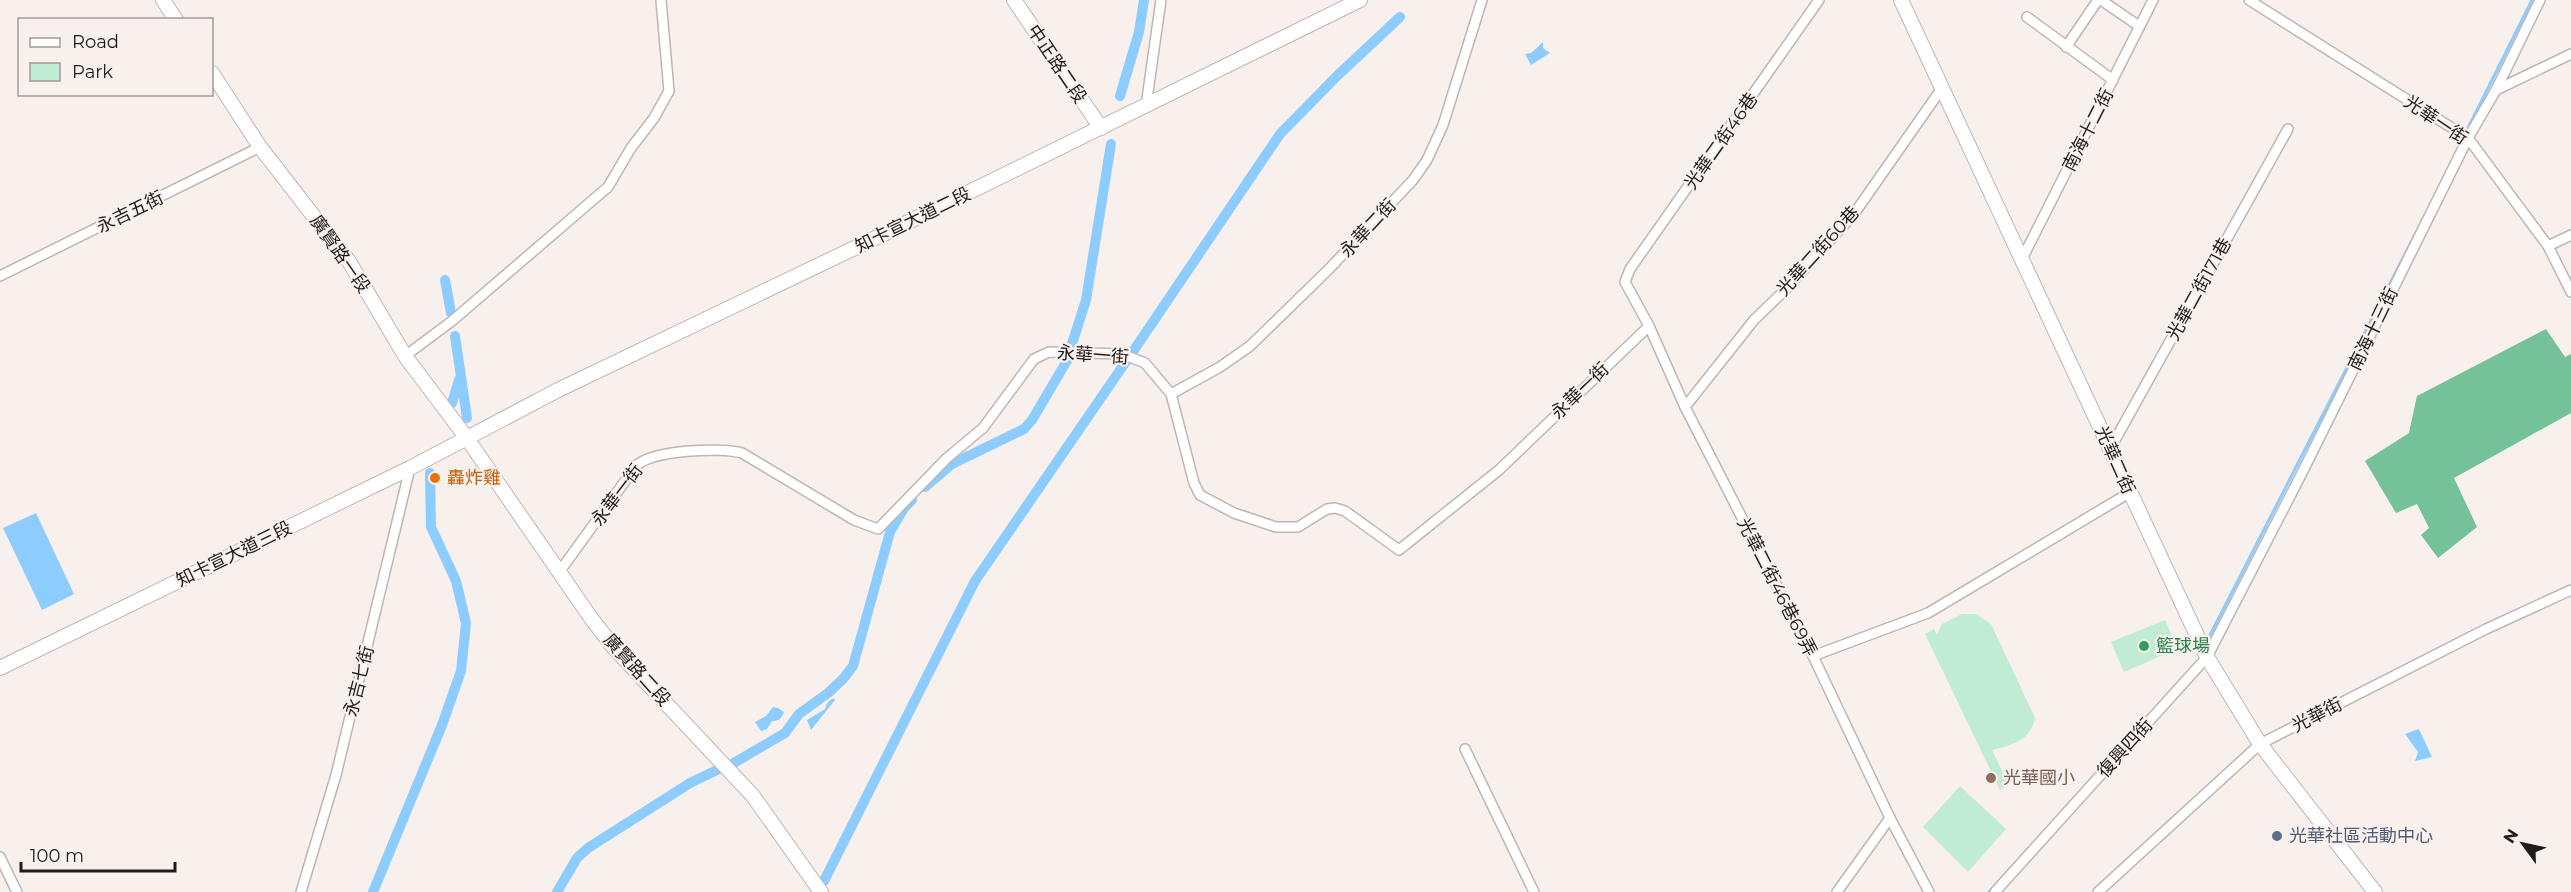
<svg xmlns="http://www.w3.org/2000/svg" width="2571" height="892" font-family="Montserrat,'Noto Sans TC',sans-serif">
<rect width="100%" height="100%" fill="#f8f0ed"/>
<g fill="#bfecd2">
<path d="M1962 614H1976L1991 624 2035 718C2030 741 2013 745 1992 750L2009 785 2000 790 1925 634 1934 629 1937 635 1942 624Z"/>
<polygon points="2165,620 2177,649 2124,672 2111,642"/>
<polygon points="1960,786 2006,829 1968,872 1923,827"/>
</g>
<polygon fill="#75c29a" points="2546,329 2565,357 2571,354 2571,413 2454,478 2477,527 2438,558 2421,535 2429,528 2417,504 2396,513 2365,461 2409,433 2417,396"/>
<g fill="#8dccff">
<polygon points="1543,42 1543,48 1550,53 1531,65 1525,54 1531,53"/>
<polygon points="36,513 74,594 42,610 3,528"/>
<polygon points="833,698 835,700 811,730 807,720 825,709 827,703"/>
<path d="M773 707 778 708 784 712C781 719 779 721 772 721L767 729 761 731 755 722 766 716Z"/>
<polygon points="2419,729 2432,757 2415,761 2418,752 2405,734"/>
</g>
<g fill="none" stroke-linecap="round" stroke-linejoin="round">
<g stroke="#8dccff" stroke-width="3">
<polyline points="2466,132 2532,0"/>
<polyline points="2208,639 2423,219"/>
<polyline points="1989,892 2028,849"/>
</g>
<g stroke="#8dccff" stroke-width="10">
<polyline points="1120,96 1139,32 1144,0"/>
<polyline points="445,280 451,313"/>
<polyline points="455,336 467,418"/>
<polyline points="1071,347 1086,300 1111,144"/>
<polyline points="1134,350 1280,134 1337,76 1400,17"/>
<polyline points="452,403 459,380"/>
<polyline points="925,487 952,464 1024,429 1032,420 1068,359"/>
<polyline points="732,764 785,733 799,714 828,693 843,679 853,666 890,532 904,508 912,500"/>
<polyline points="824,881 975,581 1127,360"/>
<polyline points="373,892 442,725 461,671 466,623 456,581 431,527 430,473"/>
<polyline points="557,892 577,858 588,848 690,783 717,770"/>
</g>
<g stroke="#beb6b3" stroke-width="12">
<g id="street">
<polyline points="1819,0 1630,269 1625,282 1649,326 1685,407 1813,656 1890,818 1929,892"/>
<polyline points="2101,0 2139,26"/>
<polyline points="2249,0 2468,138 2548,246 2571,292"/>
<polyline points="2027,17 2113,80"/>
<polyline points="2066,47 2098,0"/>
<polyline points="2496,90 2571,54"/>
<polyline points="1146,106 1161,0"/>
<polyline points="2548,246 2571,235"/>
<polyline points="2022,259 2153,0"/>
<polyline points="0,276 260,147"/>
<polyline points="405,356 452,321 608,187 631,148 654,118 669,91 661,0"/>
<polyline points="1171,394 1220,367 1250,346 1329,269 1413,180 1427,160 1443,125 1482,0"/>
<polyline points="1685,407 1754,320 1785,290 1854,214 1942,88"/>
<polyline points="2110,449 2288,129"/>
<path d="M560 571 636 466C652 450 720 447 742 453L854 520 878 529 947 458 983 428 1034 359 1049 352 1122 354 1145 363 1171 394 1194 483 1200 495 1234 513 1276 527H1298L1327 509 1335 508 1345 511 1399 550 1499 470 1649 326"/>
<polyline points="1813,656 1928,613 2129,493"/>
<polyline points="1465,749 1534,892"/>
<polyline points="0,857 17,892"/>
<polyline points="301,892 336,775 410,468"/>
<polyline points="1837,892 1890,818"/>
<polyline points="1995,892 2207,657 2302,473 2468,138 2496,90 2540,0"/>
<polyline points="2098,892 2260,744 2486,629 2571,590"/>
</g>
</g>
<g stroke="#beb6b3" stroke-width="16">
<g id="secondary">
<polyline points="163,0 176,20"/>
<polyline points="1014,0 1101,128"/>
<polyline points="1901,0 2207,657 2260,744 2375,892"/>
<polyline points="212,73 260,147 350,263 405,356 466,437 591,618 615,649 753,796 821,892"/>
<polyline points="0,668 410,468 558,390 888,232 1360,0"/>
</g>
</g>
<use href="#street" stroke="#fff" stroke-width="9"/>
<use href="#secondary" stroke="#fff" stroke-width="14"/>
</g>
<circle fill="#e8710a" stroke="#f8f0ed" stroke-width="2" cx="435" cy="478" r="6"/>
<circle fill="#2e9e5b" stroke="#f8f0ed" stroke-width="2" cx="2144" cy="646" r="6"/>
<circle fill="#8d6e63" stroke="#f8f0ed" stroke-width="2" cx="1991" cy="778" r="6"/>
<circle fill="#5c6f8a" stroke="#f8f0ed" stroke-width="2" cx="2277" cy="836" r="6"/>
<g text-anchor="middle" stroke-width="4.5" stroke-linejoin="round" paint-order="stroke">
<g font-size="18" fill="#1e1c1b" stroke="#f8f0ed">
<text transform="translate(1057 64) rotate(56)" y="6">中正路二段</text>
<text transform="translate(2436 120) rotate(34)" y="6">光華一街</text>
<text transform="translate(2088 130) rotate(-63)" y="6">南海十二街</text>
<text transform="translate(1721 141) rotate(-55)" y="6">光華二街46巷</text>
<text transform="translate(130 212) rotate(-26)" y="6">永吉五街</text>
<text transform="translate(913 220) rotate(-26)" y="6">知卡宣大道二段</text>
<text transform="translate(1368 228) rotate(-47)" y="6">永華二街</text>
<text transform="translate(1818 251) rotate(-48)" y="6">光華二街60巷</text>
<text transform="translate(340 254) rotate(55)" y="6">廣賢路一段</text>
<text transform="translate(2199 289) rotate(-61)" y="6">光華二街171巷</text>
<text transform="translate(2373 329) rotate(-64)" y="6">南海十三街</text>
<text transform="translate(1093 355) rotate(4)" y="6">永華一街</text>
<text transform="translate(1580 391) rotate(-44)" y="6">永華一街</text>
<text transform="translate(2115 460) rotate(66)" y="6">光華二街</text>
<text transform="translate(617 495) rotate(-53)" y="6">永華一街</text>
<text transform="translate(234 554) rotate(-26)" y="6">知卡宣大道三段</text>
<text transform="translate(1777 587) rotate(63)" y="6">光華二街46巷69弄</text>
<text transform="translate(637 670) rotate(48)" y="6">廣賢路二段</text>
<text transform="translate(359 681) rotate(-76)" y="6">永吉七街</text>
<text transform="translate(2317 715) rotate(-27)" y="6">光華街</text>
<text transform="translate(2125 748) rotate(-48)" y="6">復興四街</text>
</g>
<g font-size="18" fill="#c56008" stroke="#f8f0ed" text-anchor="start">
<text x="447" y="484">轟炸雞</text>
</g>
<g font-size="18" fill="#27864d" stroke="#f8f0ed" text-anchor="start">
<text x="2156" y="652">籃球場</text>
</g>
<g font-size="18" fill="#785e54" stroke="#f8f0ed" text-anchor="start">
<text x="2003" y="784">光華國小</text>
</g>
<g font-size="18" fill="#4e5e75" stroke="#f8f0ed" text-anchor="start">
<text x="2289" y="842">光華社區活動中心</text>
</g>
</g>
<rect x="18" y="18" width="195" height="78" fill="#f8f0ed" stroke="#a19b99" stroke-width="1.5"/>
<rect x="30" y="38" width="30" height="9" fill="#ffffff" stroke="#a19b99" stroke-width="1.5"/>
<text x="72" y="48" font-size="18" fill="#1e1c1b">Road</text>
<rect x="30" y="63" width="30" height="18" fill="#bfecd2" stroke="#a19b99" stroke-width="1.5"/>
<text x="72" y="78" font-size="18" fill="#1e1c1b">Park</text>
<g transform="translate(2523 844) rotate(303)" stroke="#f8f0ed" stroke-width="4.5" paint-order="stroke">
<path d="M0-4.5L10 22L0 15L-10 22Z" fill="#1e1c1b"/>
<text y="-9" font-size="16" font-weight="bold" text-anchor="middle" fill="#1e1c1b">N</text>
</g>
<path d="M21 862v9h154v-9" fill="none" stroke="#1e1c1b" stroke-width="3"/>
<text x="30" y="862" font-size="18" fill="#1e1c1b" stroke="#f8f0ed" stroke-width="4.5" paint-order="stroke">100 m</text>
</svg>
